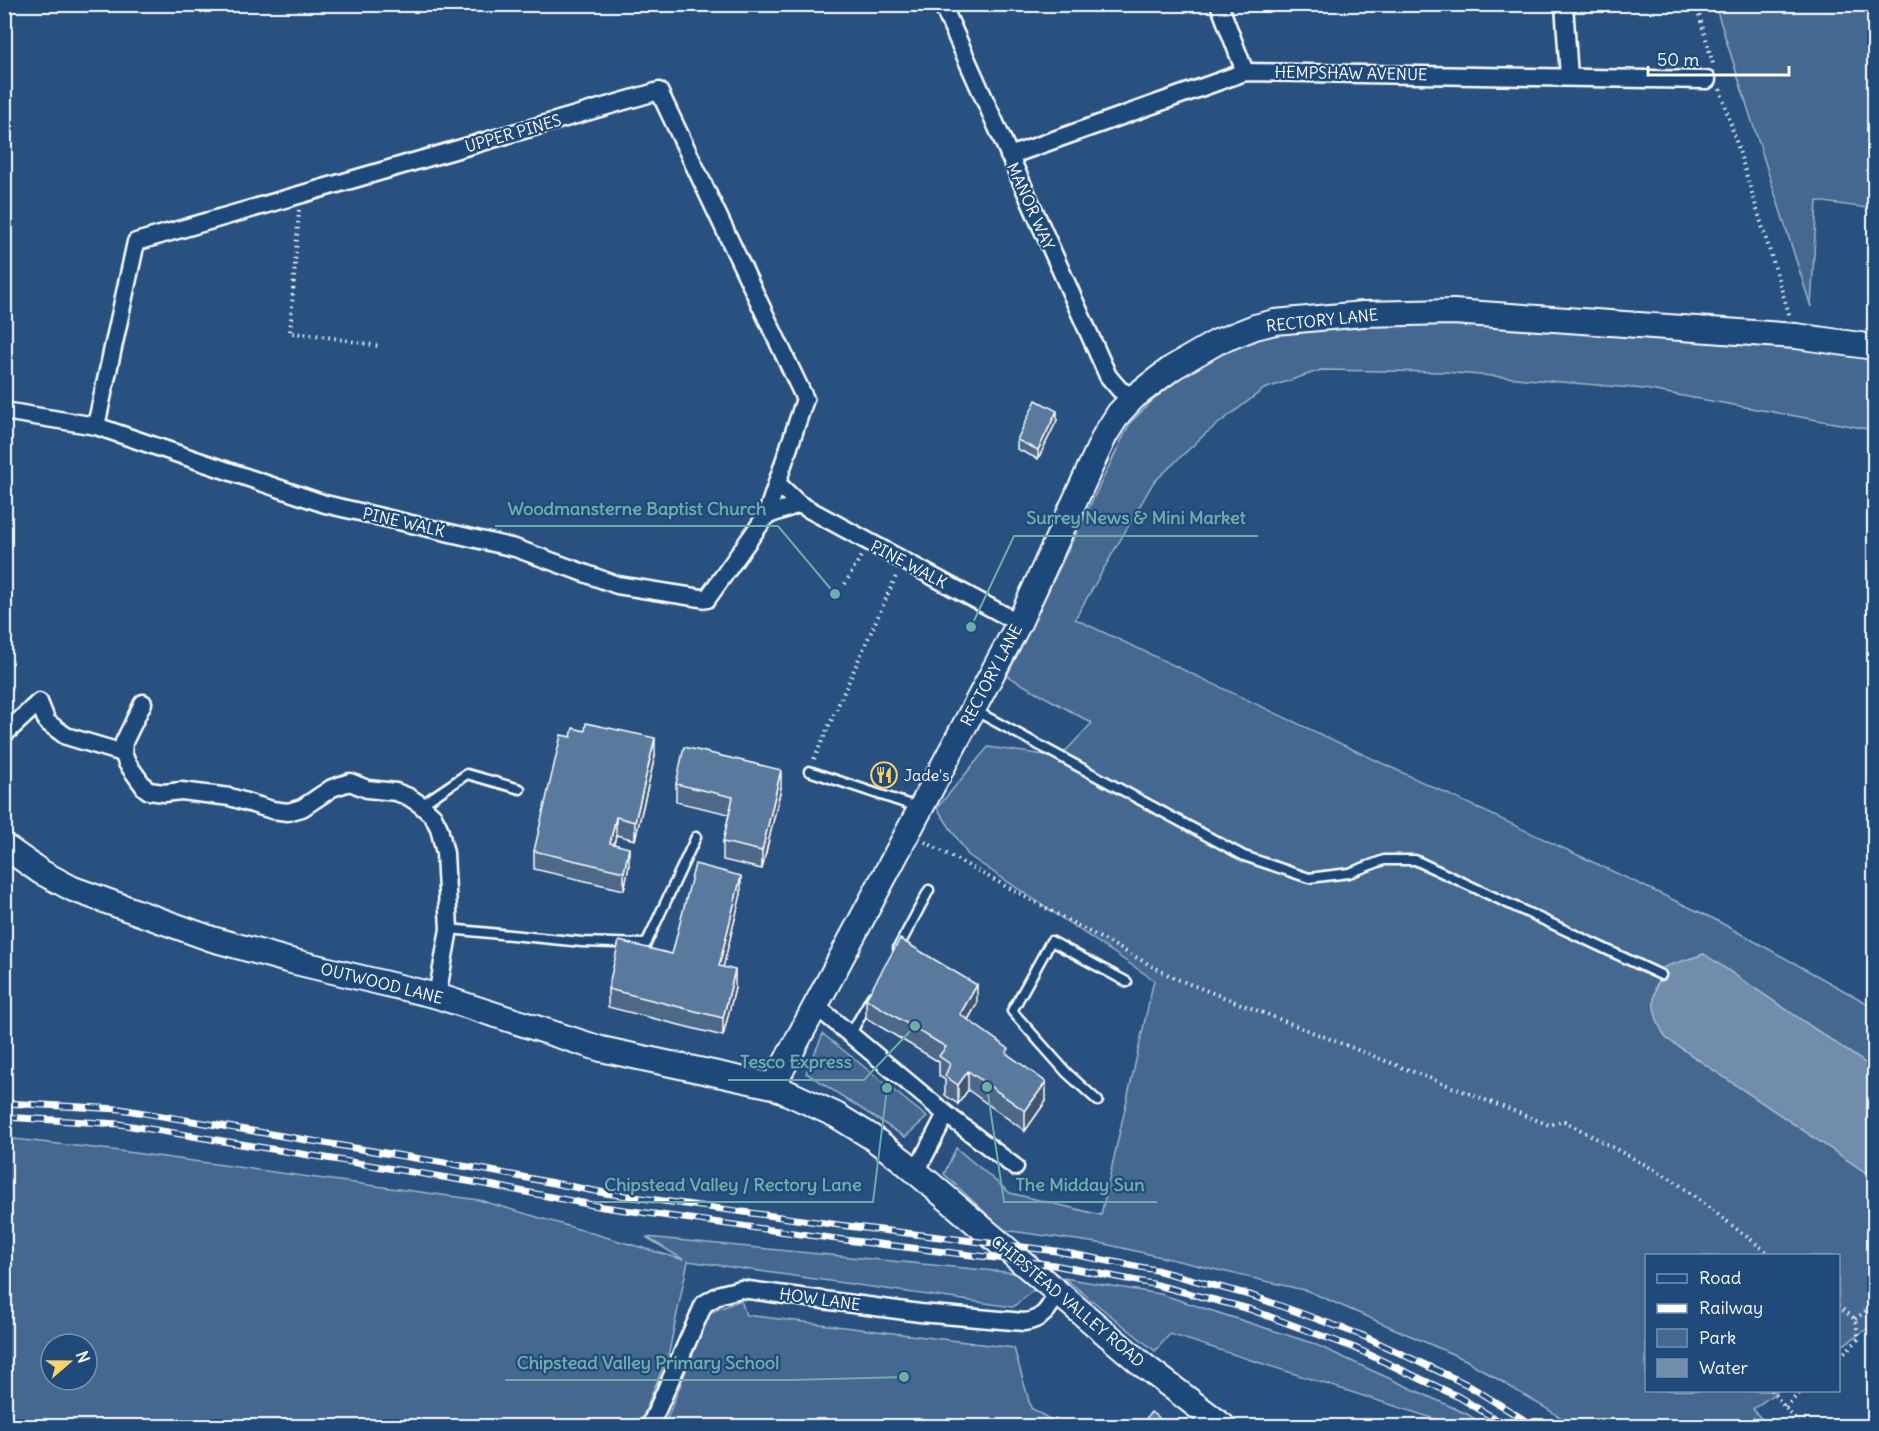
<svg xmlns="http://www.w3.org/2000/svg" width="1879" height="1431" font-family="Delius,sans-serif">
<rect width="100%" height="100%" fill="#28517f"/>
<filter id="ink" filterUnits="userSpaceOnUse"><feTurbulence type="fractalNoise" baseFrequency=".0167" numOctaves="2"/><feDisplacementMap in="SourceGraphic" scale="12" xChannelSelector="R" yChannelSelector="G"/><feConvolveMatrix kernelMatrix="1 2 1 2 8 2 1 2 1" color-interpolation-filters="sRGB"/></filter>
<g filter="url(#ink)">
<g fill="#446890" stroke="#a2b4c8" stroke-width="1.5" fill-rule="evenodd">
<polygon points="1715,5 1874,5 1874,209 1817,201 1811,307"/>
<polygon points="1449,321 1874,354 1874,430 1644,389 1444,372 1321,370 1264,389 1205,434 1153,483 1075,619 1712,918 1874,1007 1874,1069 1704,954 1664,967 1655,988 1666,1038 1874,1178 1874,1324 1839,1348 1838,1256 1646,1256 1646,1390 1778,1391 1753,1409 1765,1423 1761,1426 1575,1426 1466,1360 1308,1291 1105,1244 1004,1230 944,1174 956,1148 1010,1193 1101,1215 1154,980 968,855 937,808 988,747 1060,757 1092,723 1007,676 1130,423 1164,389 1211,355 1261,336 1342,325"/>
<polygon points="823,1034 927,1117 905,1137 806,1073"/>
<path d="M5 1138 112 1150 479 1200 684 1260 646 1237 1015 1273 1036 1288 1013 1307 688 1261 669 1352 639 1426H5ZM51 1344H87V1380H51Z"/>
<polygon points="1064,1278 1160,1294 1312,1343 1467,1414 1486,1426 1457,1426 1170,1334 1155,1351"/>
<polygon points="741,1300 746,1315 1014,1348 1031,1408 1061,1426 664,1426 709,1313"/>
</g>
<path fill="#718dab" stroke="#aabbcd" stroke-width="1.5" d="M1704 954 1874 1069V1178L1666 1038C1649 1010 1651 995 1664 967Z"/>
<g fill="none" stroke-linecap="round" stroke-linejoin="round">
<g stroke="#fff" stroke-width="13">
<g id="lane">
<polyline points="974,710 1244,856 1309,878 1349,873 1384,860 1415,860 1661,975"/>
<polyline points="809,771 917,807"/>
<polyline points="421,805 467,774 520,789"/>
<polyline points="449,929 582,942 646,944 696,837"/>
<polyline points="898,948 929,890"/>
<polyline points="850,1035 872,996"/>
<polyline points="1098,1101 1067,1073 1012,1011 1051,941 1127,982"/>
</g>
</g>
<g stroke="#fff" stroke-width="21">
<g id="street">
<polyline points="942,4 1108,376 1120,390 1134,397"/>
<polyline points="1219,4 1245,72"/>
<polyline points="1564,4 1569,77"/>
<polyline points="1009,156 1245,72 1707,80"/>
<polyline points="4,411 96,426 325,504 515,548 617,585 707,599 766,516 805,399 659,91 136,242 96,426"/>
<polyline points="777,483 799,504 1019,623"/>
<polyline points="766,516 799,504"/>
<polyline points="143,703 124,742 123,753 127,763 145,788 149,791 164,793 181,791 230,797 272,810 288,812 302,808 332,788 350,782 367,789 396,792 409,797 421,805 433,816 439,828 445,853 449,929 437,996"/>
<polyline points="8,731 39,702 47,722 66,736 123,753"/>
<polyline points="816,1006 946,1114 1015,1167"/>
<polyline points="916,1172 946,1114"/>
<path d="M650 1426 704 1304 721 1294 741 1289 920 1313 1024 1322C1043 1320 1049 1309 1057 1293"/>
</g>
</g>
<g stroke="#fff" stroke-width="28">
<g id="secondary">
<polyline points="4,846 41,872 73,889 212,939 287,960 437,996 601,1049 773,1086 836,1115 870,1136 902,1160 1143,1365 1223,1426"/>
<polyline points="773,1086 1019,623 1105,435 1119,413 1134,397 1172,368 1217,342 1255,327 1275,322 1363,314 1453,312 1796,336 1874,347"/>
</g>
</g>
<g stroke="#fff" stroke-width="4" stroke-dasharray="1.5 4.5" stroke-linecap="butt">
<polyline points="1696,4 1713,64"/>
<polyline points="1720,89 1790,317"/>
<polyline points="299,210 290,333 315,335 379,346"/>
<polyline points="845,584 861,556"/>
<polyline points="814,759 897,574"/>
<polyline points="925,842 1172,977 1549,1125 1564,1121 1673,1180 1772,1256"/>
<polyline points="1838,1306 1855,1319 1859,1339 1838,1358"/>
<polyline points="1855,1319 1874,1305"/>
<polyline points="1771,1390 1800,1426"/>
<polyline points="1785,1407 1803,1390"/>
</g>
<use href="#lane" stroke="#1f4a7a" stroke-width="8"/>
<use href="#street" stroke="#1f4a7a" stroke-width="16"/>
<use href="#secondary" stroke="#1f4a7a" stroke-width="24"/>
<g stroke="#fff" stroke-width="7">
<g id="rail">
<polyline points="4,1103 120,1109 481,1169 605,1193 839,1225 1056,1251 1156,1270 1253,1296 1361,1335 1466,1384 1534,1426"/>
<polyline points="4,1117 119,1124 479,1183 603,1207 837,1239 1054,1265 1153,1284 1249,1309 1355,1348 1459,1397 1507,1426"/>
</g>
</g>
<use href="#rail" stroke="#1f4a7a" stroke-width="4.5" stroke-dasharray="14" stroke-linecap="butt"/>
</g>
<g fill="#4d6987" stroke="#fff" stroke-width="1.5">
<polygon points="1057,420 1038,459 1017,449 1017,440"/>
<polygon points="655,756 635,840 616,835 614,844 629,866 624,890 534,869 534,851"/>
<polygon points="676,784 781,788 762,869 723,860 723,842 729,814 676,802"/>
<polygon points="741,894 723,967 735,988 723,1036 608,1007 608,989 672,954"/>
<polygon points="866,999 977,1004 968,1020 1009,1056 1046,1101 1025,1131 968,1090 958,1104 945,1095 945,1080 939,1076 939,1062 866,1018"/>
</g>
<g fill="#3f556e" stroke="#fff" stroke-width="1.5">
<polygon points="1057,411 1057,420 1038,459 1038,450"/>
<polygon points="655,738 655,756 635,840 635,822"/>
<polygon points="781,770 781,788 762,869 762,851"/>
<polygon points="616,817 616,835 610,861 610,843"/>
<polygon points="629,848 629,866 624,890 624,872"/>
<polygon points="741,876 741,894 719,984 719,966"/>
<polygon points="735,970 735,988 723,1036 723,1018"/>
<polygon points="977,985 977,1004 960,1033 960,1014"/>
<polygon points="968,1071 968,1090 958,1104 958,1085"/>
<polygon points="1046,1082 1046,1101 1025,1131 1025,1111"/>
</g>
<g fill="#5a7a9d" stroke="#fff" stroke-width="1.5">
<polygon points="1036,400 1057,411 1038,450 1017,440"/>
<polygon points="586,723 655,738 635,822 616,817 610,843 629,848 624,872 534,851 561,735 571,737 573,728 585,731"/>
<polygon points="684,747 781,770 762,851 723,842 733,797 676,784"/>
<polygon points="695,864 741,876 719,966 735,970 723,1018 608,989 619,941 672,954"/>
<polygon points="900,939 977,985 960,1014 1009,1049 1006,1053 1046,1082 1025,1111 968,1071 958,1085 945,1076 950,1064 939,1056 946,1047 866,999"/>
<polygon points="1151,1412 1169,1426 1131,1426 1137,1420 1142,1424"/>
</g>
</g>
<defs>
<g id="restaurant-ring" transform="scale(1.35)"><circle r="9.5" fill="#1f4a7a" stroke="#ffd166" stroke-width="1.5"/><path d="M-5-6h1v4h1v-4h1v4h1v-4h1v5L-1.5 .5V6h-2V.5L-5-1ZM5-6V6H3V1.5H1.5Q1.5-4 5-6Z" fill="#ffd166"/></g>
</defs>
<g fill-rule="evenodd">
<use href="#restaurant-ring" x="884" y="775"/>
</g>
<g text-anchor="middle" stroke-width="4.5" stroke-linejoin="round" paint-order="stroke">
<g font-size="16" fill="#fff" stroke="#1f4a7a">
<text transform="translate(1351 73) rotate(1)" y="6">HEMPSHAW AVENUE</text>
<text transform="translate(513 133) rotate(-16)" y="6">UPPER PINES</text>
<text transform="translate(1031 206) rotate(66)" y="6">MANOR WAY</text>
<text transform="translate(1322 320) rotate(-6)" y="6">RECTORY LANE</text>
<text transform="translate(404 522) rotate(13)" y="6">PINE WALK</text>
<text transform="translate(909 564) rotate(28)" y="6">PINE WALK</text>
<text transform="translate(991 675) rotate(-62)" y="6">RECTORY LANE</text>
<text transform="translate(382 983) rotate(14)" y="6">OUTWOOD LANE</text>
<text transform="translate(820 1299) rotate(8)" y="6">HOW LANE</text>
<text transform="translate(1068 1301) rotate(40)" y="6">CHIPSTEAD VALLEY ROAD</text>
</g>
<g font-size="16" fill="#fff" stroke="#1f4a7a" text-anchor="start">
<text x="904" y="781">Jade's</text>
</g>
</g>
<path fill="none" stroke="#6fada8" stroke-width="2" d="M835 594L778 526H495M971 627L1014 536H1258M915 1026L864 1080H728M887 1088L873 1202H592M987 1087L1004 1202H1157M904 1377L791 1380H505"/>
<g fill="#6fada8" stroke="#1f4a7a" stroke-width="2">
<circle cx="835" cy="594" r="6"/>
<circle cx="971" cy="627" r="6"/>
<circle cx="915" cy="1026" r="6"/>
<circle cx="887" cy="1088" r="6"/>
<circle cx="987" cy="1087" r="6"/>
<circle cx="904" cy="1377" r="6"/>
</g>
<g font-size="18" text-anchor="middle" font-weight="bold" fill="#6fada8" stroke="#1f4a7a" stroke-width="4.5" stroke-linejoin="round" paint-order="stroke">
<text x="637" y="515">Woodmansterne Baptist Church</text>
<text x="1136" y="524">Surrey News &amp; Mini Market</text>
<text x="796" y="1068">Tesco Express</text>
<text x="733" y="1191">Chipstead Valley / Rectory Lane</text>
<text x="1080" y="1191">The Midday Sun</text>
<text x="648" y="1369">Chipstead Valley Primary School</text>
</g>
<rect width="1879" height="1431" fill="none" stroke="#1f4a7a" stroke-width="24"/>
<rect x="12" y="12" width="1855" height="1407" fill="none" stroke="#fff" stroke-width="2" filter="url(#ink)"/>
<rect x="1645" y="1254" width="195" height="138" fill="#1f4a7a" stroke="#7992af" stroke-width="1.5"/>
<rect x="1657" y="1274" width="30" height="9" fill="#1f4a7a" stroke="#7992af" stroke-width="1.5"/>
<text x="1699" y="1284" font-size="18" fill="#ffffff">Road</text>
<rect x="1657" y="1304" width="30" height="9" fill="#ffffff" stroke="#7992af" stroke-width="1.5"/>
<text x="1699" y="1314" font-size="18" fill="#ffffff">Railway</text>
<rect x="1657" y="1329" width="30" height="18" fill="#446890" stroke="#7992af" stroke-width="1.5"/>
<text x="1699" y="1344" font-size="18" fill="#ffffff">Park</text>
<rect x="1657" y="1359" width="30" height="18" fill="#718dab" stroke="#7992af" stroke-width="1.5"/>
<text x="1699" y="1374" font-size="18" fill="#ffffff">Water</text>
<g transform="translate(69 1362) rotate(70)"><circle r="28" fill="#1f4a7a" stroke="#7992af" stroke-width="1.5"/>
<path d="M0-4.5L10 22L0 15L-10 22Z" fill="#ffd166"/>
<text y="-9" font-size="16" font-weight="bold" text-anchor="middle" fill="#ffffff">N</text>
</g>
<path d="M1648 66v9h141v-9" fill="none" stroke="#ffffff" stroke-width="3"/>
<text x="1657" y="66" font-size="18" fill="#ffffff" stroke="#1f4a7a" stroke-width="4.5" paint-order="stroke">50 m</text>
</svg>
